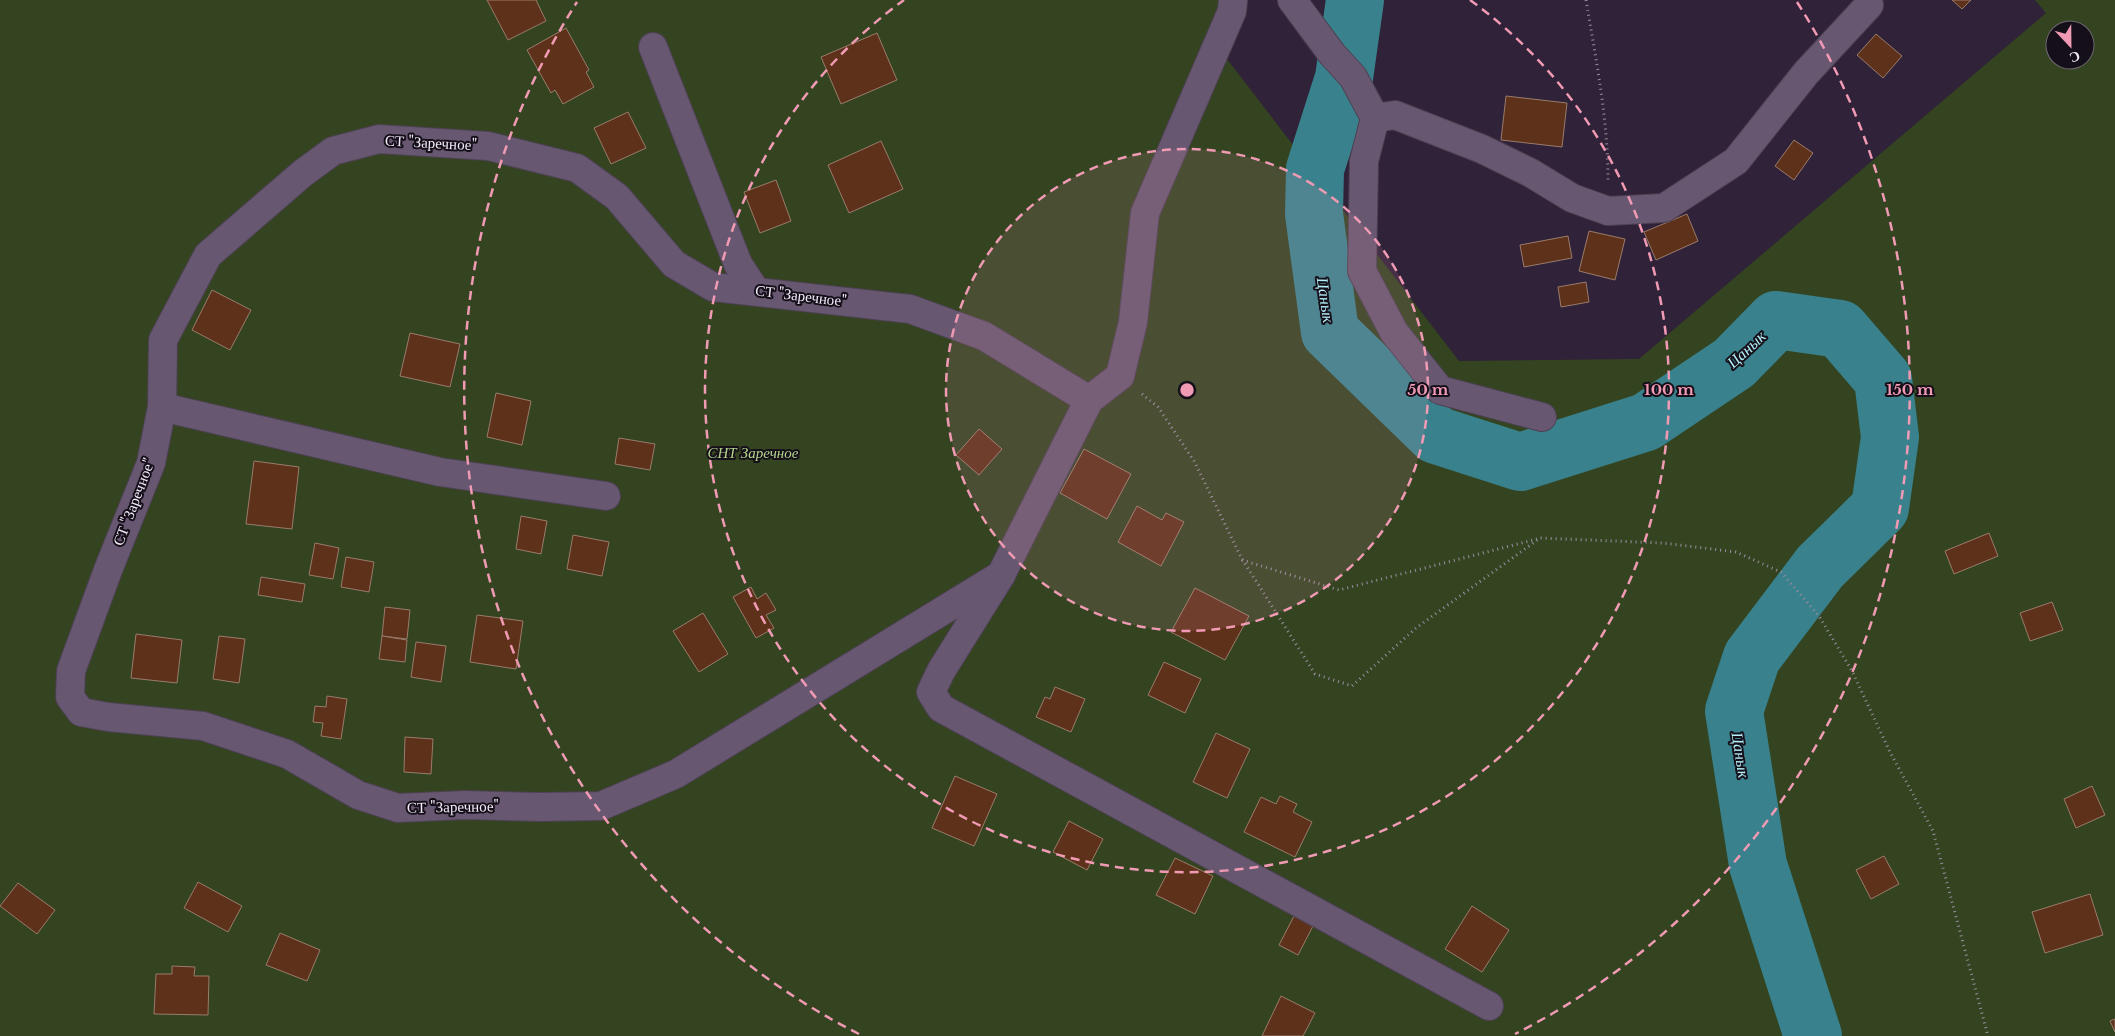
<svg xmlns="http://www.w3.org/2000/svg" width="2115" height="1036" font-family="'Libre Baskerville',serif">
<rect width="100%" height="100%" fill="#302238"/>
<path fill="#344420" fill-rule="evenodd" d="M0 0H1233L1217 46 1459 361 1639 359 2046 13 2035 0H2115V1036H0ZM2055 30H2085V60H2055Z"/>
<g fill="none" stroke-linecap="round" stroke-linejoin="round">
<polyline stroke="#39818c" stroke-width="58" points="1355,0 1344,78 1315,169 1314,214 1330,332 1436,435 1520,462 1646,422 1734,363 1776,320 1840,329 1883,379 1890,437 1880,508 1820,567 1752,657 1734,711 1758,865 1813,1036"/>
</g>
<g fill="#5e321a" stroke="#997b6c">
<polygon points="487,0 536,0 546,21 508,40"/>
<polygon points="1952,0 1971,0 1962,9"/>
<polygon points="566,28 589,70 586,72 594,87 563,104 555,90 551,93 527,50"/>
<polygon points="877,33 897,80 841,104 821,57"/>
<polygon points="1876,34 1902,56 1883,78 1857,55"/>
<polygon points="1506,96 1567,103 1562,147 1501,140"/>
<polygon points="628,112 646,148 611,164 594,128"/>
<polygon points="1794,140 1813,153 1794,180 1775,166"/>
<polygon points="881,141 903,189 849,213 828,165"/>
<polygon points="776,180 791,221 760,233 744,192"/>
<polygon points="1687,214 1698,241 1656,260 1644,232"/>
<polygon points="1589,231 1625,239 1615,280 1579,271"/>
<polygon points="1568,236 1572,258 1524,267 1520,245"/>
<polygon points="1586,282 1589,302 1561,307 1558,287"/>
<polygon points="212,290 251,310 230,350 192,330"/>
<polygon points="410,333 460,344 450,387 400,376"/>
<polygon points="496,393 531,401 522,445 487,437"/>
<polygon points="979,429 1002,449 979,475 956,455"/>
<polygon points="619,438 655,444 650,470 615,464"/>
<polygon points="1084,449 1131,474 1107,519 1060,493"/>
<polygon points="254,461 299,467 292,529 246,524"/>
<polygon points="1137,506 1162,520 1166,513 1184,522 1161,566 1118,542"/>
<polygon points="521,516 547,521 541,554 516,549"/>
<polygon points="1989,533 1998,556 1954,574 1945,551"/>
<polygon points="573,535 609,542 602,576 567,569"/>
<polygon points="315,543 339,548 333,579 309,575"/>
<polygon points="346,557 374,562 369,592 341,587"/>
<polygon points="261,577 305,584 302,602 258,595"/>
<polygon points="751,587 757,599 766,593 776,610 766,615 774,628 756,638 733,597"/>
<polygon points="1195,588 1249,616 1225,660 1171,632"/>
<polygon points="2052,602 2063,630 2030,641 2020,613"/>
<polygon points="385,607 410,610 407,639 382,636"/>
<polygon points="703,613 728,654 699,672 673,631"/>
<polygon points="477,615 523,621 516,669 470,662"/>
<polygon points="136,634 182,640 177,683 131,678"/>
<polygon points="219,636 245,639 239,683 213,679"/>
<polygon points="382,636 407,640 405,662 379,659"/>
<polygon points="416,642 446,646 441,682 411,677"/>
<polygon points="1164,662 1201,679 1185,713 1148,695"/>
<polygon points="1055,687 1085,699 1071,732 1036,717 1045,697 1050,699"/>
<polygon points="327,696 347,699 341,739 321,736 323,723 313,722 315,706 326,707"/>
<polygon points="1216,733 1250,749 1227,798 1193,782"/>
<polygon points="405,737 433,739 431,774 404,772"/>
<polygon points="955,776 997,794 974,846 932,828"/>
<polygon points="2092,786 2105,815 2076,828 2064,799"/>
<polygon points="1280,796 1297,804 1293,812 1312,822 1295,857 1244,832 1261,797 1276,804"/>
<polygon points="1069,821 1103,839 1087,870 1053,852"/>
<polygon points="1884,856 1899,884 1871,899 1856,870"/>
<polygon points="1175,858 1213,876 1195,914 1156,895"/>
<polygon points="198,882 242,906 228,932 184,908"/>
<polygon points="18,883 55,910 37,934 0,906"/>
<polygon points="2090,894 2103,935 2045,953 2032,912"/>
<polygon points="1472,906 1509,930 1482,972 1445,949"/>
<polygon points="1294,916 1313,926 1298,955 1279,945"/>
<polygon points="280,933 320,950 307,981 266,965"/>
<polygon points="172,966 195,967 194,976 209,976 208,1015 154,1014 156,974 172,974"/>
<polygon points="1281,996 1315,1013 1303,1036 1262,1036"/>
<polygon points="2115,1019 2115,1032 2110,1021"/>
</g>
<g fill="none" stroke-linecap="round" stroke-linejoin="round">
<g stroke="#4d4153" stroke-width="30">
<g id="minor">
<polyline points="1233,0 1232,11 1145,213 1133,322 1120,376 1089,400 1001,575 941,671 931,692 941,708 1489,1006"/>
<polyline points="1292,0 1332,54 1353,77 1375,118"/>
<polyline points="653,47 738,264 755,290"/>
<polyline points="162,407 440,472 606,496"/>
<polyline points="1542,417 1440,390 1394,332 1362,271 1364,161 1375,118 1395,115 1482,149 1531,173 1572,198 1608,211 1664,208 1736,161 1806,73 1869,5"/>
<polyline points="1001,575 676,774 601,806 540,807 465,805 398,808 358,795 287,754 203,726 108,717 81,712 70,697 71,671 108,570 151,463 162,407 163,340 208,255 303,173 333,151 379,139 488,146 577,168 617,197 674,264 713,287 910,309 984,336 1089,400"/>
</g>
</g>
<g stroke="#998ea0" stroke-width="3" stroke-dasharray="1 4" stroke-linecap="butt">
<path d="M1586 0C1596 60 1608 119 1608 180"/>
<polyline points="1142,394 1158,407 1194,461 1242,559 1315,674 1352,686 1416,628 1540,538 1663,543 1736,552 1781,572 1819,616 1852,671 1890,752 1933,831 1988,1036"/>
<polyline points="1242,560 1339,590 1537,539"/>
</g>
<use href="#minor" stroke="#675770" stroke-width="28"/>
</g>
<circle cx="1187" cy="390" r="241" fill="#f19ab4" fill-opacity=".12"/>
<g fill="none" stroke="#f19ab4" stroke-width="2.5" stroke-dasharray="9 6">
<circle cx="1187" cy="390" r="241"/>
<path d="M1470 0A482 482 0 1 1 904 0"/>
<path d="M859 1034A723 723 0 0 1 577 2M1797 2A723 723 0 0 1 1515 1034"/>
</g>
<g text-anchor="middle" stroke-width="4" stroke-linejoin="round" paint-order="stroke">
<g font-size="15" fill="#f3eaf9" stroke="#150f19">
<text transform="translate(431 143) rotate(3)" y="5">СТ "Заречное"</text>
<text transform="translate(801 296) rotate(7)" y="5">СТ "Заречное"</text>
<text transform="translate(134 502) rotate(-69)" y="5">СТ "Заречное"</text>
<text transform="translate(453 807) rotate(-1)" y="5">СТ "Заречное"</text>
</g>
<g font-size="15" font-style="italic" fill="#b3d48b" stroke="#150f19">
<text x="753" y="458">СНТ Заречное</text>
</g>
<g font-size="16" font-style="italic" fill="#b4f0fa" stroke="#150f19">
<text transform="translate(1326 300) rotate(82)" y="6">Цанык</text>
<text transform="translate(1746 349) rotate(-43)" y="6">Цанык</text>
<text transform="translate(1741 755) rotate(81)" y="6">Цанык</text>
</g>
</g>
<circle cx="1187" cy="390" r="8" fill="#f19ab4" stroke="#150f19" stroke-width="2.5"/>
<g font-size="15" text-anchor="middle" font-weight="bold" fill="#f19ab4" stroke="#150f19" stroke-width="4" stroke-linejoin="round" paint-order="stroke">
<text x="1428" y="395">50 m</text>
<text x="1669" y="395">100 m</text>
<text x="1910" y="395">150 m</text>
</g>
<g transform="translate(2070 45) rotate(158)"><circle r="24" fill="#150f19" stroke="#6e6773"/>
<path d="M0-4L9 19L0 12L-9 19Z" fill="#f19ab4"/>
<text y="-8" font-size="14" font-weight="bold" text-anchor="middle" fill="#f3eaf9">С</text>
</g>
</svg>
